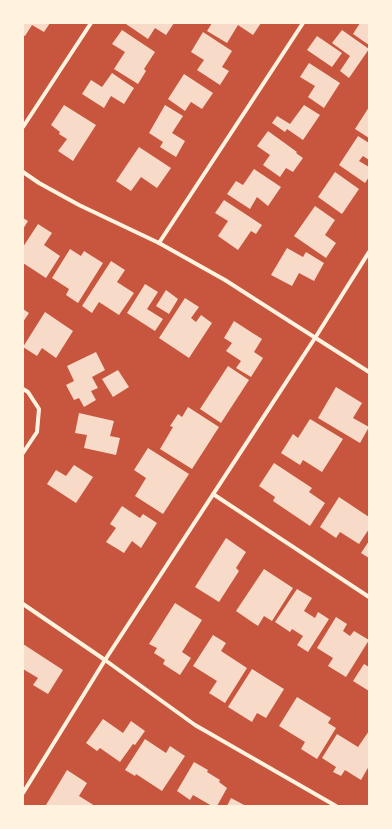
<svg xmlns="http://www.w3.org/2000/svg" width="392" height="829" font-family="'Fira Sans Condensed',sans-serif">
<rect width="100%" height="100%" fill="#c8553d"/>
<g fill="#f7dbc8">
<polygon points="23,23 50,23 44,32 32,25 25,36 23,35"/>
<polygon points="126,23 174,23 166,35 155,28 148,39 126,24"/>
<polygon points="212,23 261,23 253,35 238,25 227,43 207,31"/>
<polygon points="360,23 369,23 369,45 353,34"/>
<polygon points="122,30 155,52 144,69 146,71 138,84 114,69 125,52 112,44"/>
<polygon points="342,30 369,49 349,78 340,71 350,56 332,43"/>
<polygon points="203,32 232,51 222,67 229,71 220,85 197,70 204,60 191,52"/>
<polygon points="317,36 342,53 332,67 307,50"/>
<polygon points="309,63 340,83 324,108 308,97 315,86 300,77"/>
<polygon points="112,73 134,88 124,104 111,96 104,108 82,94 91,80 102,87"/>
<polygon points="184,74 213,93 202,109 191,102 185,111 168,99"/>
<polygon points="64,105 96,125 73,161 58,151 67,139 59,134 60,132 51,125"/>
<polygon points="165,105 183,116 172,133 185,141 176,157 160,147 163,142 149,133"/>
<polygon points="304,105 320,115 303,140 287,129 285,132 272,123 277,116 290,124"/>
<polygon points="369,107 369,138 355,129"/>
<polygon points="268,131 297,152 296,153 303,158 293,172 286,168 280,177 263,165 270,155 257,146"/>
<polygon points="358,136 369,143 369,160 363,156 359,161 369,167 369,177 365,183 339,165"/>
<polygon points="139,147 171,168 157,188 141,177 131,191 116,181"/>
<polygon points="254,169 281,187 268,206 257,197 250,209 227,194 236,181 243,185"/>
<polygon points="335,172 359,189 342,214 318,197"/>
<polygon points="224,200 262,225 256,234 251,231 238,250 218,236 228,221 215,213"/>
<polygon points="315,206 335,220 325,235 336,243 326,258 294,236"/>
<polygon points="23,218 28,221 23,229"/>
<polygon points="38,224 52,233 44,245 60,256 46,278 23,263 23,247"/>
<polygon points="287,248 303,257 306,252 324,263 314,281 299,273 292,286 271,275"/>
<polygon points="70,249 81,256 84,251 103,263 78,303 66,295 69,289 52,278"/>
<polygon points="111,261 125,270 117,282 134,293 119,315 99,302 92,313 82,306"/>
<polygon points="145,284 158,292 147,309 163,319 155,331 127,313"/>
<polygon points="166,290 178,299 169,314 156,306"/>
<polygon points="185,298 199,307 191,318 196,322 201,315 212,323 189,358 159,338"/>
<polygon points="23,309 29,313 23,322"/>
<polygon points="45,312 73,331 56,358 42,348 37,356 23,347"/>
<polygon points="234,321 262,339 254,352 263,358 251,377 236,368 241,361 226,351 232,343 224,338"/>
<polygon points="96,352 105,370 92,377 98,388 91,391 96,400 84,407 79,398 74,400 66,385 74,381 67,366"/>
<polygon points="228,366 249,380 221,423 200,409"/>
<polygon points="118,370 129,387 113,397 102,379"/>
<polygon points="336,387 362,403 353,418 369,427 360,443 318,418"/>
<polygon points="188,407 219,427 192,469 160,449 173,427 170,426 178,414 182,417"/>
<polygon points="79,413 114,421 110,436 120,438 116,455 84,448 87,435 75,433"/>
<polygon points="310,419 343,439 322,472 303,460 300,465 281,453 293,434 298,438"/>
<polygon points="148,448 189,474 163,514 135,496 146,478 134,470"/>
<polygon points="274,463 312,488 309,492 325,503 310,526 273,501 275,497 259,486"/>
<polygon points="74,465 93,477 76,503 47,484 56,470 66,476"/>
<polygon points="339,497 369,517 369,529 359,544 340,532 336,538 320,527"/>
<polygon points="122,506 140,518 143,514 157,523 141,548 132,541 124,553 106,542 116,528 110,524"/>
<polygon points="226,538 246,552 236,568 239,571 219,602 195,587"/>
<polygon points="369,541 369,558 361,553"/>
<polygon points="264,569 293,588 272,621 264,616 258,626 236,611"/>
<polygon points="297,589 312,598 304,611 315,618 318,612 329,619 308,652 297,645 303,636 292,629 290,632 275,622"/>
<polygon points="175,603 202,620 182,652 191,658 180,675 163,664 165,660 154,653 157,648 149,644"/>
<polygon points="336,617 347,624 343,631 350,636 354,631 369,640 346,677 328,666 333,658 317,648"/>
<polygon points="213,635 226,643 221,651 247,668 225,703 209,693 217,681 193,666"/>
<polygon points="23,644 63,670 48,694 33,685 38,678 23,669"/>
<polygon points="364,664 369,667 369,691 353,681"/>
<polygon points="252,669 284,689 266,718 257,713 252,722 228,707"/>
<polygon points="297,697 331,718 328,723 336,728 317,759 301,749 305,742 279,726"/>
<polygon points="103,719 123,733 131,721 145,731 135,745 133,744 120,762 100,748 97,751 86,743"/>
<polygon points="369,731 369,766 361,780 345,770 341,776 333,772 336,767 322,758 337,734 358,747"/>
<polygon points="145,739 166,753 170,746 185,756 162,791 136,774 135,776 125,770"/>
<polygon points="194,762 208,770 207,772 220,780 219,782 227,788 217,806 212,806 193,795 190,800 177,791"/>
<polygon points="67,770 87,783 79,796 95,806 47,806 46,805"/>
<polygon points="231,798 246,806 227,806"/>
</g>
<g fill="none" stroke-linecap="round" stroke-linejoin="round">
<g stroke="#fff3e0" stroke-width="4">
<polyline points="23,127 91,23"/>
<polyline points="23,172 39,183 79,205 159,243 225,280 369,372"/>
<polyline points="159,243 303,23"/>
<polyline points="23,389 28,392 39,409 37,432 23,453"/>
<polyline points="213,494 369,597"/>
<polyline points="23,604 105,660 195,725 336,806"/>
<polyline points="23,793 105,660 315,338 369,252"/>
</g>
</g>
<rect width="392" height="829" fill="none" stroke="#fff3e0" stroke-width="48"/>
</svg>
